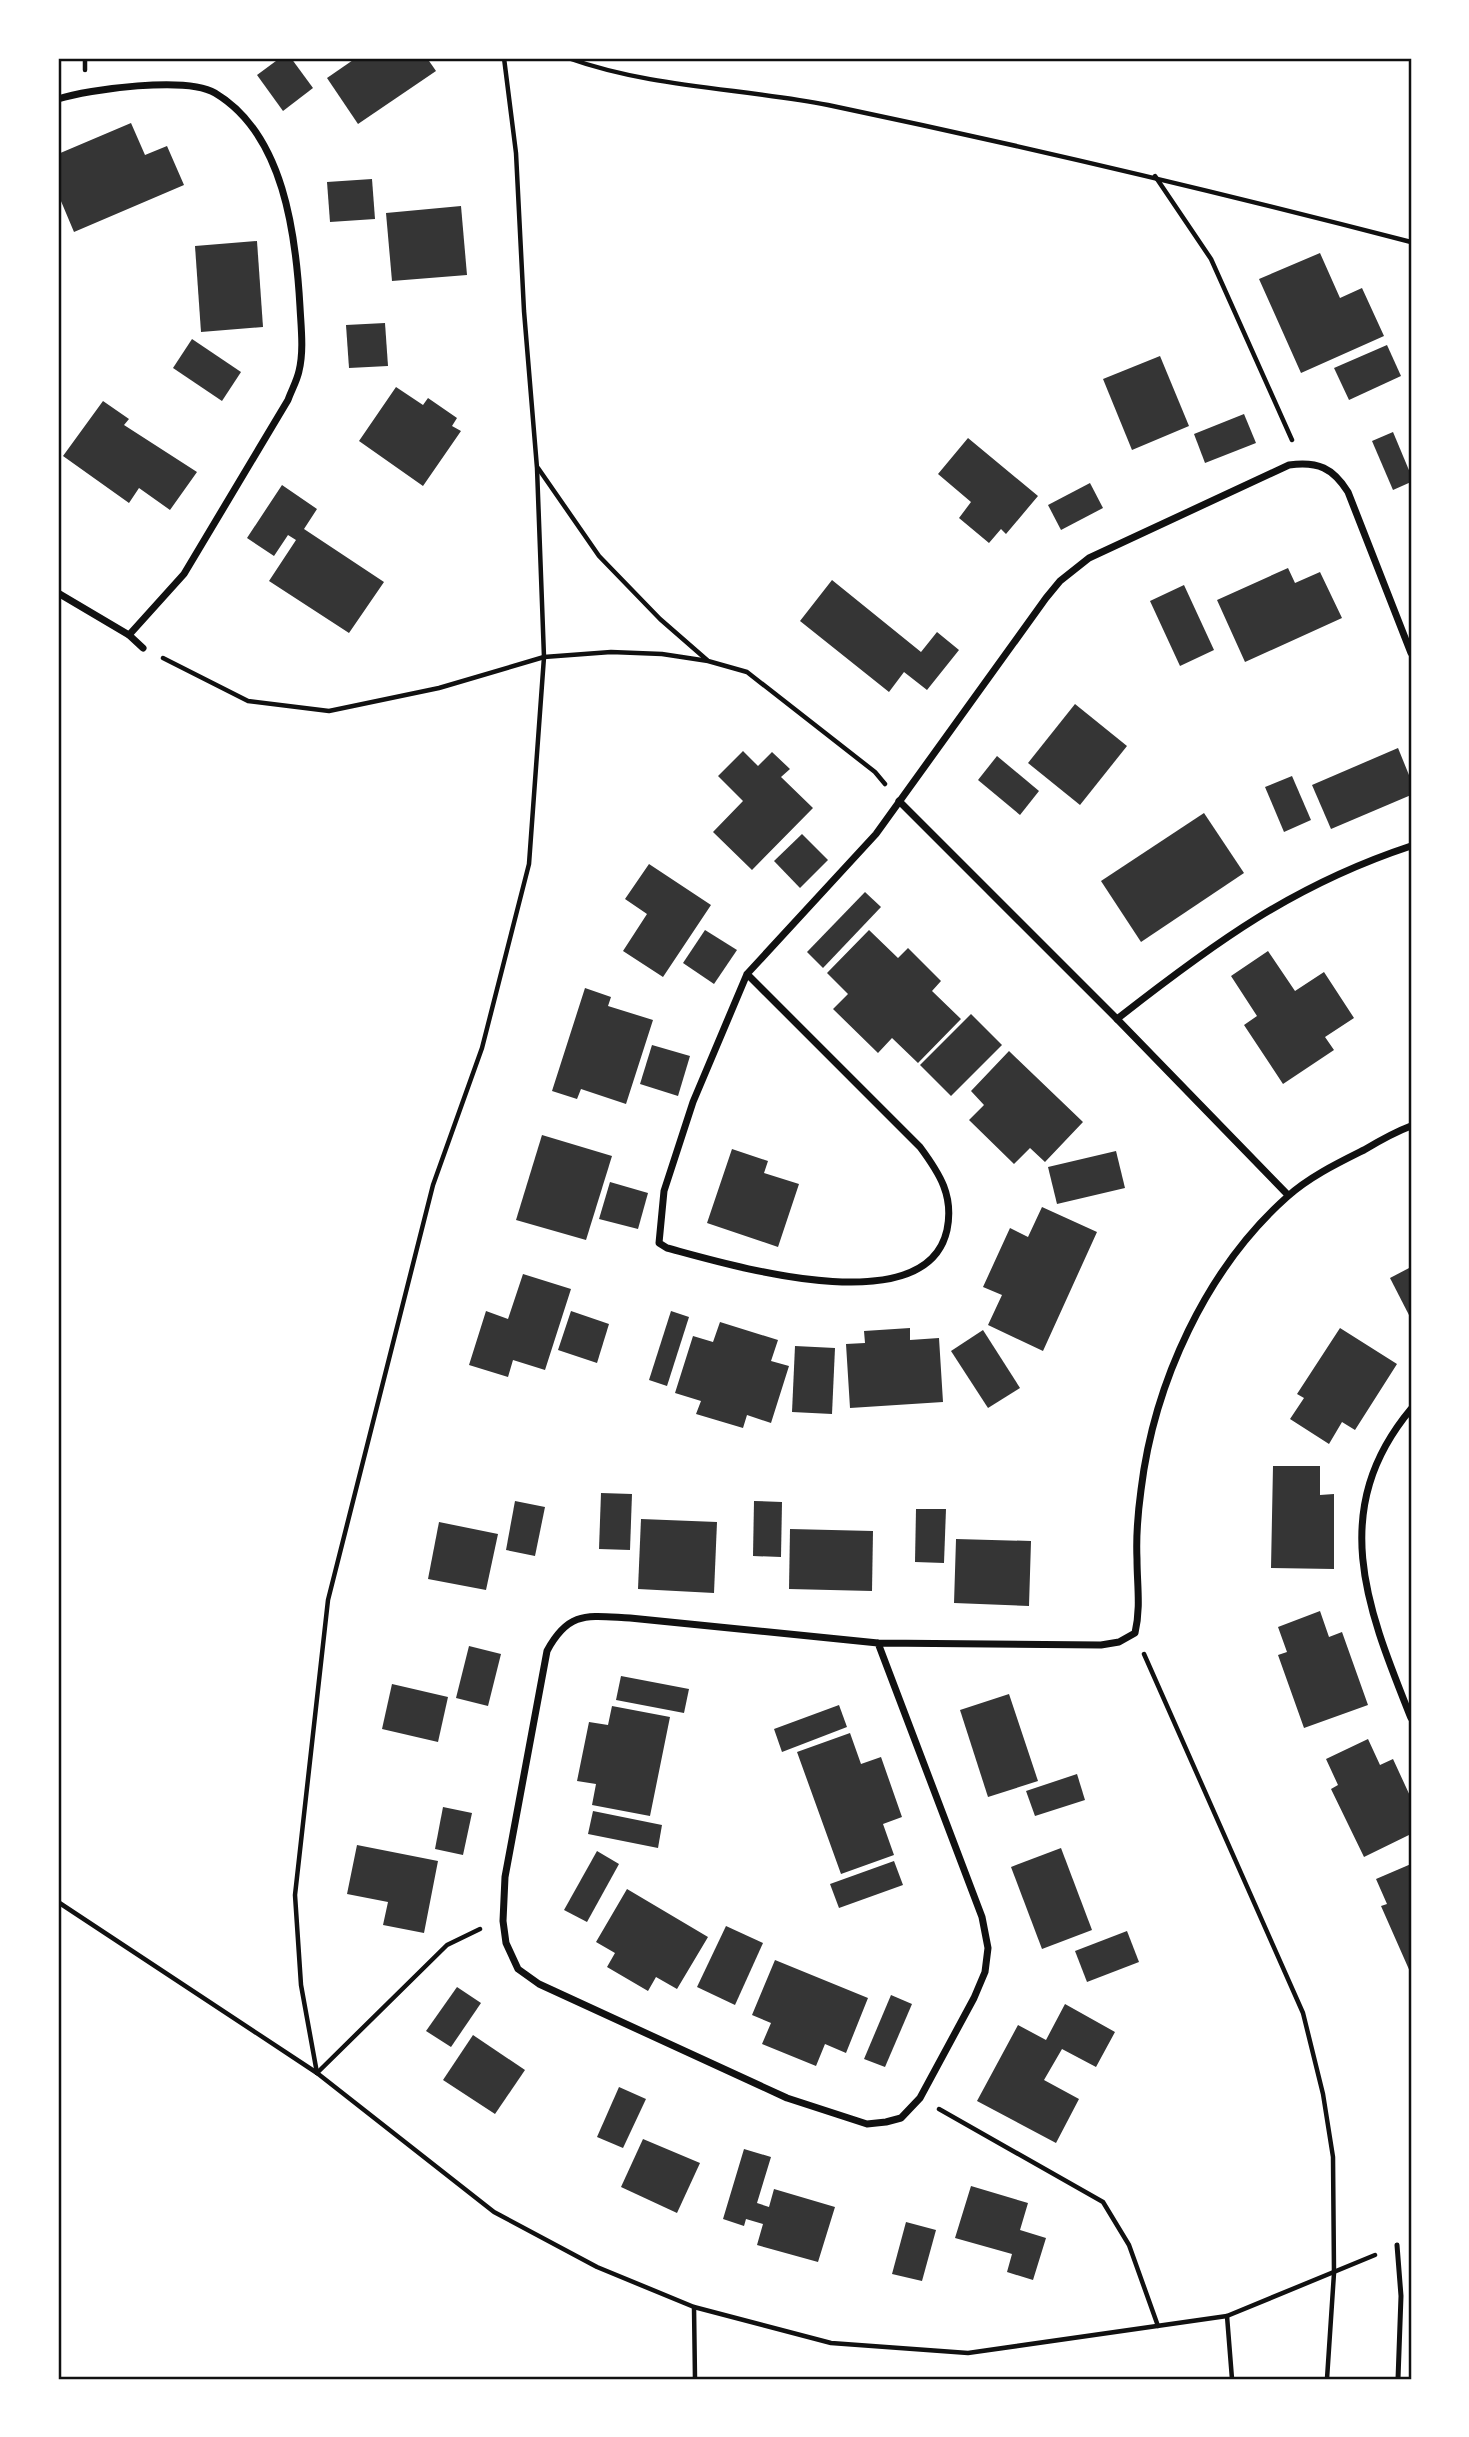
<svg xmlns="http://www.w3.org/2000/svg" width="1469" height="2437" font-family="'Exo 2',sans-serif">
<rect width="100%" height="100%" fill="#fff"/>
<g fill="#353535">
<polygon points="280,58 291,58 313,88 283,111 257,75"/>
<polygon points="356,58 427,58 436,71 358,124 327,78"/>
<polygon points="131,123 145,155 167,146 184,185 74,232 58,194 58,154"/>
<polygon points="372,179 375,219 330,222 327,182"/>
<polygon points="461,206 467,275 392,281 386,213"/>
<polygon points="257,241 263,327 201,332 195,246"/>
<polygon points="1320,253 1340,298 1362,288 1384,336 1301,373 1259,279"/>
<polygon points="385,323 388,366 349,368 346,325"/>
<polygon points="192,339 241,372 222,401 173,368"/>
<polygon points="1387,345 1401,376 1349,400 1334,368"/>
<polygon points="1160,356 1189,426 1132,450 1103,379"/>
<polygon points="396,387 423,405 428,398 457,418 452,426 461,431 423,486 359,441"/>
<polygon points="103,401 129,419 124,425 197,472 170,510 139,488 129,503 63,456"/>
<polygon points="1244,414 1256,443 1205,463 1194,434"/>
<polygon points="1393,432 1411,475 1411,482 1393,490 1372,441"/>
<polygon points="968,438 1038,496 1006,534 1001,529 989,543 959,518 971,502 938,474"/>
<polygon points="1090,483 1103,508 1061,530 1048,505"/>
<polygon points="282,485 317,509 304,529 384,582 349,633 269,581 296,540 288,535 274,556 247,538"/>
<polygon points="1288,568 1295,583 1320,572 1342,618 1245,662 1217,600"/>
<polygon points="832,580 921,652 937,632 959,650 927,690 904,672 889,692 800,621"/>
<polygon points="1184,585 1214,650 1180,666 1150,601"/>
<polygon points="1075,704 1127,746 1080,805 1028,763"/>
<polygon points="1398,748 1411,780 1411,795 1331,829 1312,785"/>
<polygon points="743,751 758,766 772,752 790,769 781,777 813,808 752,870 713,832 743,801 718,776"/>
<polygon points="997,756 1039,791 1020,815 978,780"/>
<polygon points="1292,776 1311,820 1284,832 1265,787"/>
<polygon points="1204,813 1244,873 1141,942 1101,881"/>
<polygon points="802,834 828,860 800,888 774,861"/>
<polygon points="649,864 711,905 663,977 623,951 647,914 625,899"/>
<polygon points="865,892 881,907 823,968 807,952"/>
<polygon points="705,930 737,950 714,984 683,963"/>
<polygon points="869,930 898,958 908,948 941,981 932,991 961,1019 918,1063 892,1038 878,1053 833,1009 848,994 827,973"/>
<polygon points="1268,951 1295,991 1324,972 1354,1018 1325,1037 1334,1050 1283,1084 1244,1025 1257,1016 1231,976"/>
<polygon points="585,988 611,997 608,1006 653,1020 626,1104 581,1089 577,1099 552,1091"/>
<polygon points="971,1014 1002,1045 951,1096 920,1065"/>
<polygon points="652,1045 690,1056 678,1096 640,1084"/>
<polygon points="1009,1051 1083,1122 1045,1162 1030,1148 1014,1164 969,1120 984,1105 971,1091"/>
<polygon points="542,1135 612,1156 586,1240 516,1220"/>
<polygon points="732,1149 768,1161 764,1173 799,1184 778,1247 707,1223"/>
<polygon points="1116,1151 1125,1188 1057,1204 1048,1167"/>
<polygon points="610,1182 648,1193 638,1229 599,1219"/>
<polygon points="1042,1207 1097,1232 1043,1351 988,1325 1002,1295 983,1287 1010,1228 1028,1237"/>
<polygon points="1411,1267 1411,1319 1390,1278"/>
<polygon points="523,1274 571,1289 545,1370 513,1360 508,1377 469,1365 486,1311 508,1319"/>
<polygon points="571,1311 609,1324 597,1363 558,1350"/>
<polygon points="671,1311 689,1317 667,1386 649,1380"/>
<polygon points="720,1322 778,1340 771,1361 789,1366 771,1423 747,1415 743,1428 696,1414 701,1401 675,1393 693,1336 713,1342"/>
<polygon points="910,1328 910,1340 939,1338 943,1402 850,1408 846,1344 865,1343 864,1331"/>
<polygon points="1340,1328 1397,1364 1355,1430 1342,1422 1329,1444 1290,1419 1304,1398 1297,1394"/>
<polygon points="983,1330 1020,1388 988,1408 951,1351"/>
<polygon points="795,1346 835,1348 832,1414 792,1412"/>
<polygon points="1273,1466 1320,1466 1320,1495 1334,1494 1334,1569 1271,1568"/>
<polygon points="601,1493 632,1494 630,1550 599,1549"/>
<polygon points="515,1501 545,1507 535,1556 506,1550"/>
<polygon points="754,1501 782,1502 781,1557 753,1556"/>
<polygon points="916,1509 946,1509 944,1563 915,1562"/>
<polygon points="641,1519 717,1522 714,1593 638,1589"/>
<polygon points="439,1522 498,1534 486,1590 428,1579"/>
<polygon points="790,1529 873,1531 872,1591 789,1589"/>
<polygon points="956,1539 1031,1541 1029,1606 954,1603"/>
<polygon points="1320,1611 1329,1637 1342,1632 1368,1705 1304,1728 1278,1655 1287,1652 1278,1627"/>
<polygon points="469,1646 501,1654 488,1706 456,1698"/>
<polygon points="621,1676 689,1689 684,1713 616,1700"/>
<polygon points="392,1684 448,1697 438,1742 382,1729"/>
<polygon points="1009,1694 1038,1781 988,1797 960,1710"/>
<polygon points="839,1705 847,1727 782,1752 774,1729"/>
<polygon points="612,1706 670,1717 650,1816 592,1805 596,1784 577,1781 589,1722 608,1725"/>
<polygon points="850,1733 861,1764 881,1757 902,1817 883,1824 894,1855 841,1874 797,1752"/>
<polygon points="1368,1739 1380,1765 1393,1759 1411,1798 1411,1834 1364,1857 1331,1789 1338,1785 1326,1759"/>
<polygon points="1077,1774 1085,1800 1035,1816 1026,1791"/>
<polygon points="443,1807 472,1813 463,1855 435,1849"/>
<polygon points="593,1811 662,1825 658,1848 588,1834"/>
<polygon points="357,1845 438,1861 424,1933 383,1925 388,1902 347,1894"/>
<polygon points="1061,1848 1092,1930 1042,1949 1011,1867"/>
<polygon points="597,1851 619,1864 587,1922 564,1910"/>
<polygon points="894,1861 903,1885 839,1908 830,1884"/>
<polygon points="1411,1864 1411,1974 1381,1906 1387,1904 1376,1879"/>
<polygon points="627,1889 708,1937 677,1989 656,1977 648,1991 607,1967 615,1953 596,1942"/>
<polygon points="726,1926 763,1943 735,2005 697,1987"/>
<polygon points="1127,1931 1139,1962 1087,1982 1075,1951"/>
<polygon points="775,1960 868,1998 846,2053 825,2044 816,2066 762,2044 771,2023 752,2015"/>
<polygon points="457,1987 481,2003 451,2047 426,2031"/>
<polygon points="891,1995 912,2004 885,2067 864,2059"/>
<polygon points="1065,2004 1115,2032 1096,2067 1062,2049 1044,2080 1079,2099 1056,2143 977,2101 1018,2025 1046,2040"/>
<polygon points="473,2035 525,2070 495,2114 443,2080"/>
<polygon points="619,2087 646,2099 623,2148 597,2137"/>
<polygon points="643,2139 700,2163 677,2213 621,2187"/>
<polygon points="744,2149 771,2157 757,2203 769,2207 774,2189 835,2207 818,2262 757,2245 763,2224 746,2219 744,2226 723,2219"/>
<polygon points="971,2186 1028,2203 1020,2230 1046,2238 1033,2280 1007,2272 1012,2254 955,2238"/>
<polygon points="906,2222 936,2230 922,2281 892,2274"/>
</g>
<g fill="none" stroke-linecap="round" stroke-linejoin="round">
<g stroke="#111" stroke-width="4.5">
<polyline points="85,58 85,70"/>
<path d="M568 58C652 88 741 88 828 105 1024 146 1218 192 1411 242"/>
<polyline points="1155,176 1211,259 1292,440"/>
<polyline points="538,468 599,556 660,619 707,660"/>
<polyline points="163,658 248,701 329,711 439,688 544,657 611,652 662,654 708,661 747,672 875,772 885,784"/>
<polyline points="1144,1654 1303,2013 1323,2094 1333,2157 1334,2273 1327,2379"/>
<polyline points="58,1902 317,2073 494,2212 597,2267 694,2307 831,2343 968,2353 1227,2316 1375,2255"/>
<polyline points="317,2073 301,1985 295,1895 328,1600 433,1185 482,1048 529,864 544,657 537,468 524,311 516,153 504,58"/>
<polyline points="317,2073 447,1945 480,1929"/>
<polyline points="939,2109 1103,2202 1129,2245 1158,2326"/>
<polyline points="694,2307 695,2379"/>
<polyline points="1227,2316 1232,2379"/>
</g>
<polyline stroke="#111" stroke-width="5" points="1397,2245 1401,2296 1398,2379"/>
<g stroke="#111" stroke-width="7">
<path d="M58 99C89 89 187 76 215 93 284 134 296 235 300 307 301 327 304 351 299 371 297 381 291 391 288 400L184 574 129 635"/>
<polyline points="58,593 129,635 143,648"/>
<polyline points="899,801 1117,1019 1288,1195"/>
<path d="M747 974 920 1147C940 1174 954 1196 947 1230 926 1325 727 1264 667 1248L659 1243 664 1191 693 1102 747 974 876 834 1046 598 1060 581 1089 558 1289 465C1318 461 1333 468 1348 492L1411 653"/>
<path d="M1117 1019C1214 943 1293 885 1411 846"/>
<path d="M1411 1409C1326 1511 1368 1610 1411 1718"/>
<path d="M878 1643 982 1917 988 1948 985 1972 974 1998 920 2098 901 2118 886 2122 867 2124 787 2098 539 1984 518 1969 506 1943 503 1921 505 1877 547 1651C569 1610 588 1616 630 1618L878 1643 1101 1645 1119 1642 1135 1633C1141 1607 1137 1585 1137 1559 1136 1537 1138 1512 1141 1490 1154 1383 1206 1269 1287 1197 1309 1177 1338 1163 1364 1150 1379 1141 1395 1132 1411 1126"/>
</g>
</g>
<rect width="1469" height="2437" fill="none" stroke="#ffffff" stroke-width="119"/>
<rect x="60" y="60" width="1350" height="2318" fill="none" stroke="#111" stroke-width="2.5"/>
</svg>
